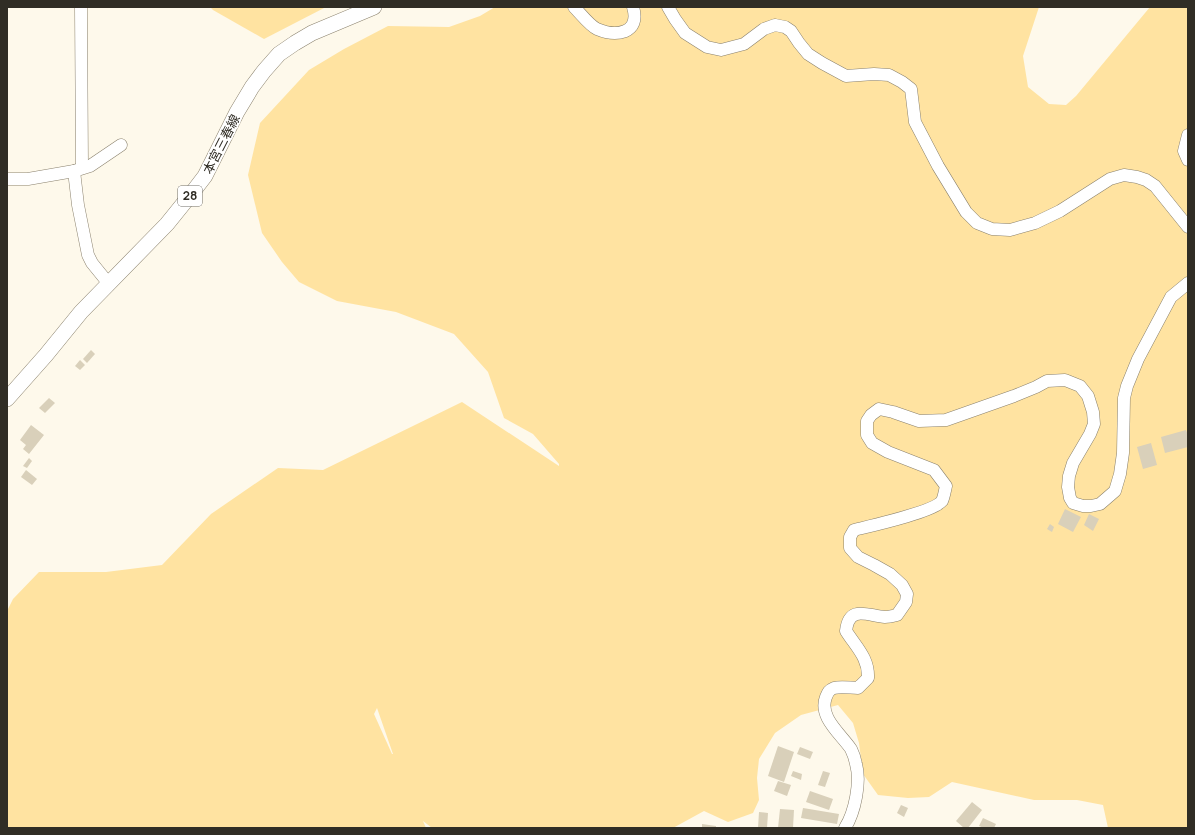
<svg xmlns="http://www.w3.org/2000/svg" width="1195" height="835" font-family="Manrope,'Noto Sans JP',sans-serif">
<rect width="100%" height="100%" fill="#fef9eb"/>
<g fill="#ffe3a1" fill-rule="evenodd">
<polygon points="210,7 326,7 264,39 213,10"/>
<path d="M495 7H1039L1023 56 1028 87 1049 104 1066 105 1076 96 1150 7H1188V828H1108L1103 805 1077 800H1034L952 782 929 797 908 798 878 795 863 774 859 743 853 723 838 705 801 715 775 733 759 759 757 778 759 800 753 813 728 822 704 811 673 828H432L423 821 426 828H7V611L13 599 39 572H106L162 565 211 514 278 468 323 470 462 402 559 466V464L533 434 504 418 488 372 454 334 396 312 337 301 299 282 282 262 262 233 248 175 260 123 309 70 344 49 388 26 449 27 480 16ZM377 708 393 754H392L374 714Z"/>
</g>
<g fill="#d9d0ba">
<polygon points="91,350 95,354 87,363 83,359"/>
<polygon points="80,360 85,365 80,370 75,366"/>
<polygon points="49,398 55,403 45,413 39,408"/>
<polygon points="31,425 44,435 29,454 23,449 26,445 20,440"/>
<polygon points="1186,430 1188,435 1188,447 1165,453 1161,437"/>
<polygon points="1151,443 1157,465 1143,469 1137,447"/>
<polygon points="29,458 32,461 27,468 23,466"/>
<polygon points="26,470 37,479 32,485 21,477"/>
<polygon points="1065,509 1081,517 1073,532 1058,524"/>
<polygon points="1089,514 1099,519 1093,531 1084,525"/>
<polygon points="1050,524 1054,527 1052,532 1047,529"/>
<polygon points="778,746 794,752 784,782 768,776"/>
<polygon points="800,747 813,752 810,759 797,754"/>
<polygon points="793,771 802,774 801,780 791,776"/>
<polygon points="823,771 830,773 825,787 818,785"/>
<polygon points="778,781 791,785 787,796 774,791"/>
<polygon points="810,791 833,799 829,810 806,802"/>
<polygon points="972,802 982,810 968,828 964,828 956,821"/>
<polygon points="901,805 908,808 904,817 897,813"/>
<polygon points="803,808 839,814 837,824 801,818"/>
<polygon points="780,809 794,810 793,828 778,828"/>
<polygon points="759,812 768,813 767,828 758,828"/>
<polygon points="983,818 996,824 994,828 984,828 979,826"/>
<polygon points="702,824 716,826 716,828 702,828"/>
</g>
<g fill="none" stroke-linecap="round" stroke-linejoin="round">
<g stroke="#8a816d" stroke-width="13">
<g id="minor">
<polyline points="81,7 82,168"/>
<path d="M574 7C580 13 590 26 597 29 616 37 641 34 633 7"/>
<polyline points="668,7 675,19 685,33 707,47 721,50 744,44 764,29 775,25 785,27 791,31 799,43 808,54 822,63 846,76 874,74 889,75 902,82 911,89 915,122 938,166 966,212 977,223 992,229 1010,230 1035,223 1060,211 1110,179 1124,175 1137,177 1146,180 1155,186 1188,227"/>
<polyline points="1188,135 1184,151 1188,160"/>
<polyline points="74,171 78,205 88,255 92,263 109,284"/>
<polyline points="7,179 28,179 74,171 90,166 121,145"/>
<path d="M845 828C855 812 861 782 856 764 855 759 853 753 851 749 841 734 818 717 826 697 828 692 829 690 834 688 841 686 851 688 858 688L868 678C869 658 856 647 846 631 849 604 868 616 885 617 889 617 893 616 897 615L906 602 907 594 902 585 890 574 874 565 858 557 850 548V537L854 530C870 526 933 512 942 501 944 497 945 490 946 486L934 470 888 452 872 443 867 435V421L871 415 879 409 893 412 919 421 946 420 1014 396 1036 387 1047 381 1065 380 1080 386 1088 396 1093 412 1094 424 1090 434 1073 463 1069 476 1068 487 1070 498 1073 503 1083 506H1091L1100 504 1115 491 1120 474 1123 453 1124 398 1127 386 1138 359 1171 297 1188 283"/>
</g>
</g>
<g stroke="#8a816d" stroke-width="16">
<polyline id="major" points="7,399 46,355 81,312 167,224 192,193 205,176 237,112 252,87 264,71 279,54 295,43 312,33 374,7"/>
</g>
<use href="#minor" stroke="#fff" stroke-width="12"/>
<use href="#major" stroke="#fff" stroke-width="15"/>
</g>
<g text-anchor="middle" stroke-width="3" stroke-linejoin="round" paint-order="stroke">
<rect fill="#fff" stroke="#6e6c66" stroke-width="1" x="178" y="186" width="24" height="20" rx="3"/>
<g font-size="12" font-weight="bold" fill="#302d25">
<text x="190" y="200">28</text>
</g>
<g font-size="13" fill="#302d25" stroke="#fff">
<text transform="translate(221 144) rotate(-63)" y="5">本宮三春線</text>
</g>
</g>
<rect width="1195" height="835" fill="none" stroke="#302d25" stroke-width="16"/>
</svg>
